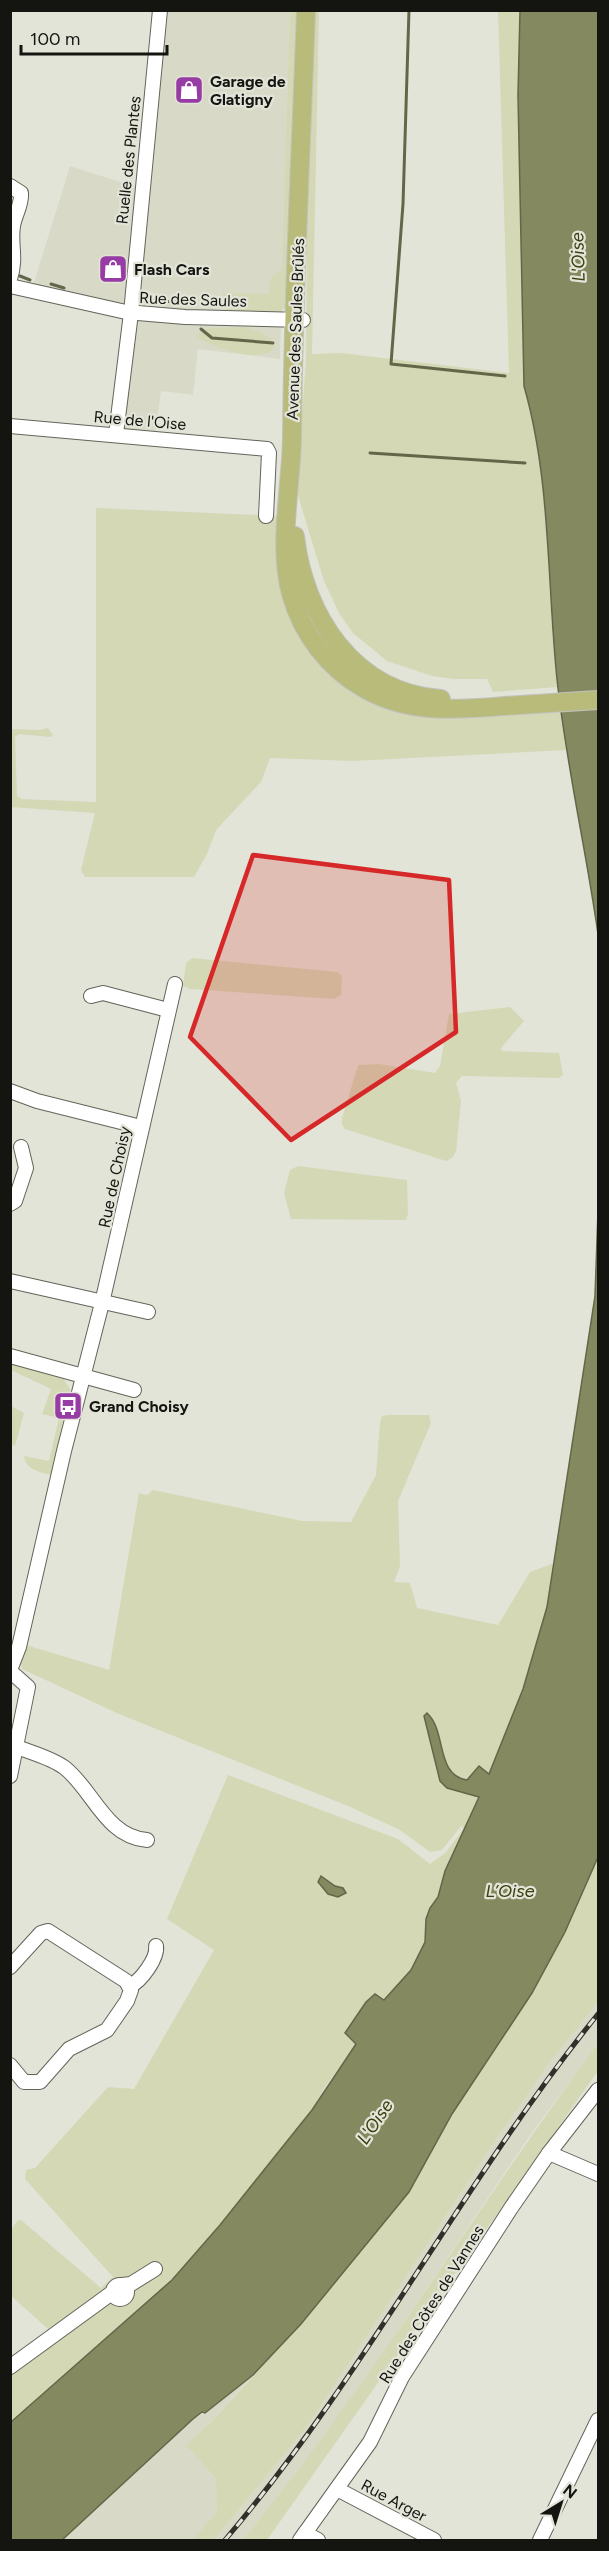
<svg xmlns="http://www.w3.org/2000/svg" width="609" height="2551" font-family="Figtree,sans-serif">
<rect width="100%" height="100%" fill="#e3e4d8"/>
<g fill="#d8dac7">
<polygon points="164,11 290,11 280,359 198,349 193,395 161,391 155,438 112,439 131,313 31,292 70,166 136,187"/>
<polygon points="598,2002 598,2043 531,2134 375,2365 293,2479 243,2540 214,2540 308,2425 499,2135 553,2058"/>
<polygon points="253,2375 213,2420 186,2445 216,2479 218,2512 192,2540 62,2540 193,2419 205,2413"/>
</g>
<g fill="#d4d8b5">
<polygon points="290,11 300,11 286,307 281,311 230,313 222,306 223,293 269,294 271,278 282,270"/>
<path d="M311 11H319L312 354 341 353 509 373 498 11H520L518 95 524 386C552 483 545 587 558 687L493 692 487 679H454L432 676 387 661 353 633 339 613 324 581 296 489 306 362 307 247 304 230Z"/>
<path d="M242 327C253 329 269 334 275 345 266 367 214 347 198 338L201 329Z"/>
<polygon points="96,508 281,516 281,548 318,656 484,715 561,712 566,750 352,761 270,758 261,782 216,830 207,854 194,877 85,877 81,870 95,813 11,807 10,729 39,730 48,728 53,735 50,737 19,734 15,737 17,796 22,799 96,802"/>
<polygon points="192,958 338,972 342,976 341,995 334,999 190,989 183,986 186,963"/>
<polygon points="510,1007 524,1021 501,1048 502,1051 559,1053 563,1075 559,1078 462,1076 456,1083 461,1101 456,1152 452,1158 446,1161 345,1129 342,1124 342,1118 358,1065 379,1064 435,1073 440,1066 449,1014"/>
<polygon points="298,1166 407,1180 408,1214 406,1220 291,1219 284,1193 290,1170"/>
<path d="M12 1363 62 1376 70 1389 51 1475C39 1472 25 1469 24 1456L49 1461 59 1418 42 1414 51 1389 11 1370Z"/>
<polygon points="11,1406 24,1413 15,1446 11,1444"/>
<polygon points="388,1415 429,1415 431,1423 398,1501 400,1566 394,1582 410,1583 417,1608 498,1625 530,1572 554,1563 547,1607 533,1656 504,1742 445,1871 438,1897 430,1908 426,1919 425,1942 411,1970 385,1999 378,1995 366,2002 345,2033 356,2045 325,2087 312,2110 220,2225 172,2280 11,2422 11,2372 113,2301 124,2301 130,2294 114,2277 104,2291 55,2335 11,2296 11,2230 18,2220 21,2220 101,2288 113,2277 25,2179 26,2170 35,2168 108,2087 134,2089 214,1950 167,1919 228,1775 398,1839 430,1864 446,1852 464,1828 461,1826 442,1850 430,1852 400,1830 348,1806 119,1714 22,1669 21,1663 26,1645 109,1670 139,1493 147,1495 153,1490 302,1521 351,1522 376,1475 380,1423 382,1416"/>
<polygon points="598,1857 598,2002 553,2058 499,2135 308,2425 214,2540 192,2540 217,2512 216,2479 186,2445 213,2420 301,2324 409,2192 452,2114 532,1993 565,1932"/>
<path d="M598 2043V2071L267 2540H243C372 2382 477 2207 598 2043Z"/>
</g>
<g fill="#858960" stroke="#636648" stroke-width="1.5">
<path d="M520 11H598V934C586 849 566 764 557 679 547 582 551 480 524 386L518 95Z"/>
<path d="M598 1211V1857L565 1932 532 1993 452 2114 409 2192 301 2324 253 2375 205 2413 202 2412 193 2419 62 2540H11V2422L172 2280 220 2225 312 2110 356 2044 345 2033 366 2002 375 1994 384 2000 411 1970 425 1942 426 1919 430 1908 438 1897 445 1871 479 1797 447 1788 440 1781 424 1716 427 1713C447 1731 435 1775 467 1780L479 1766 489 1774 523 1689 547 1607 595 1296Z"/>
<polygon points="321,1876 335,1886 343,1888 346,1893 338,1897 328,1894 318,1882"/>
</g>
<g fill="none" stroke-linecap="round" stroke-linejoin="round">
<g stroke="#636648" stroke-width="3">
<polyline points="409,10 403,204 391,364 505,376"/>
<polyline points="20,276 30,280"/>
<polyline points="51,284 64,288"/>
<polyline points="145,300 177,302"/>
<polyline points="201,329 212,338 273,343"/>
<polyline points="370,453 525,463"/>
</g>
<g stroke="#63645a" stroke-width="16">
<g id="minor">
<path d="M10 186 21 193C22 205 15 214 13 226 10 245 17 257 10 279"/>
<polyline points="10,286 126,312 185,317 303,320"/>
<polyline points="10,426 267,449 269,453 266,516"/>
<polyline points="116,434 131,313 160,10"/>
<polyline points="91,996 103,993 168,1010"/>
<polyline points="10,1091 37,1101 141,1127"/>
<polyline points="10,1204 15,1201 26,1168 21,1147"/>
<polyline points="10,1281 148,1312"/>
<polyline points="10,1356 134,1390"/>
<polyline points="10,1670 19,1647 64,1451 102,1303 175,984"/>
<polyline points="10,1671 28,1687 10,1776"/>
<path d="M17 1747C32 1753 52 1758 65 1768 93 1790 106 1837 147 1840"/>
<polyline points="10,1967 41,1933 48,1931 126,1981 131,1990 127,2001 107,2030 69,2049 40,2082 24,2082 10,2065"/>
<path d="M130 1986C141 1981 158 1958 156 1946"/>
<polyline points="549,2153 598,2174"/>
<circle cx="120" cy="2292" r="7"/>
<polyline points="122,2285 131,2284 155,2269"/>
<polyline points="10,2367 113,2292"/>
<polyline points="337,2489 434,2540"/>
<polyline points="305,2533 318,2540"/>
<polyline points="300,2540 370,2442 402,2377 511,2208 549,2153 598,2090"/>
<polyline points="540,2540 598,2420"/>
</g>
</g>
<g stroke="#c2c2c1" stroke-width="20">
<g id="major">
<path d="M306 10C301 153 293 295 292 438 291 488 278 546 291 594 302 634 329 669 365 689 409 714 455 710 504 706 535 704 567 702 598 700"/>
<path d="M295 536C304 616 354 693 441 699"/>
</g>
</g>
<use href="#minor" stroke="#fff" stroke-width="14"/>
<use href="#major" stroke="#b8bb7a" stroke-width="18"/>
<g stroke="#31312c" stroke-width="5">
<path id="rail" d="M225 2540C365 2376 463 2181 598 2014"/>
</g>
<use href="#rail" stroke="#e3e4d8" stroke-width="3" stroke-dasharray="9" stroke-linecap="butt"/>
</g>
<path fill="#d62828" fill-opacity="0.2" stroke="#d62828" stroke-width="4.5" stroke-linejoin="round" d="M253 855 449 880 456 1032 291 1140 190 1037Z"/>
<defs>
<g id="shop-square" transform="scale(1.5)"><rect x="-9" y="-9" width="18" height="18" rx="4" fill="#973ba5" stroke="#e3e4d8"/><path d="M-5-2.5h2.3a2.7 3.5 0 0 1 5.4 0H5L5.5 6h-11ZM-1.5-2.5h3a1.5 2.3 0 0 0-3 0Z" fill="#fff"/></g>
<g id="bus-square" transform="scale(1.5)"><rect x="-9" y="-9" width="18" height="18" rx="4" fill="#973ba5" stroke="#e3e4d8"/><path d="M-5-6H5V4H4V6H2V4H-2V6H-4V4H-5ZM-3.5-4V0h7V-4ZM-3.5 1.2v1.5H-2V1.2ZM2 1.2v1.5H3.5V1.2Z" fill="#fff"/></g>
</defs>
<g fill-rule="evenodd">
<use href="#shop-square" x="189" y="90"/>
<use href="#shop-square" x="113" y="269"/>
<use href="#bus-square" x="68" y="1406"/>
</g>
<g text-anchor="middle" stroke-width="4.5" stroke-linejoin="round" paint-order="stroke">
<g font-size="16" font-weight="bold" fill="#141410" stroke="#e3e4d8" text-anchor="start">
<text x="210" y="87">Garage de<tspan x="210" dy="18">Glatigny</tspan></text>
<text x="134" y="275">Flash Cars</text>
<text x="89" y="1412">Grand Choisy</text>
</g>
<g font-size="16" fill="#141410" stroke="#e3e4d8">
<text transform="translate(128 160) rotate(-84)" y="6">Ruelle des Plantes</text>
<text transform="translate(193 299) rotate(2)" y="6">Rue des Saules</text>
<text transform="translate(295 329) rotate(-88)" y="6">Avenue des Saules Brûlés</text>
<text transform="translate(140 420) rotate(5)" y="6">Rue de l'Oise</text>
<text transform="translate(114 1177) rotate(-78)" y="6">Rue de Choisy</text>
<text transform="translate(431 2304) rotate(-58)" y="6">Rue des Côtes de Vannes</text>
<text transform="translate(394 2500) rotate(28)" y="6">Rue Arger</text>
</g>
<g font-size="18" font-style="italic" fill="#3c3e0b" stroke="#e3e4d8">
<text transform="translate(578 257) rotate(-92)" y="6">L'Oise</text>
<text x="510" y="1897">L’Oise</text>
<text transform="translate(375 2122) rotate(-56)" y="6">L'Oise</text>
</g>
</g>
<rect width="609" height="2551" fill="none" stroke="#141410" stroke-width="24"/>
<g transform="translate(561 2503) rotate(38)" stroke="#e3e4d8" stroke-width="4.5" paint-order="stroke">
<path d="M0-4.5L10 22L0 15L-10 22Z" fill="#141410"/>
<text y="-9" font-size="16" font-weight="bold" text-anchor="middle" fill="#141410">N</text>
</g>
<path d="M21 45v9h146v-9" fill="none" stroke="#141410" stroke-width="3"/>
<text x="30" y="45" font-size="18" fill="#141410" stroke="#e3e4d8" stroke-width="4.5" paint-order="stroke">100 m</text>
</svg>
